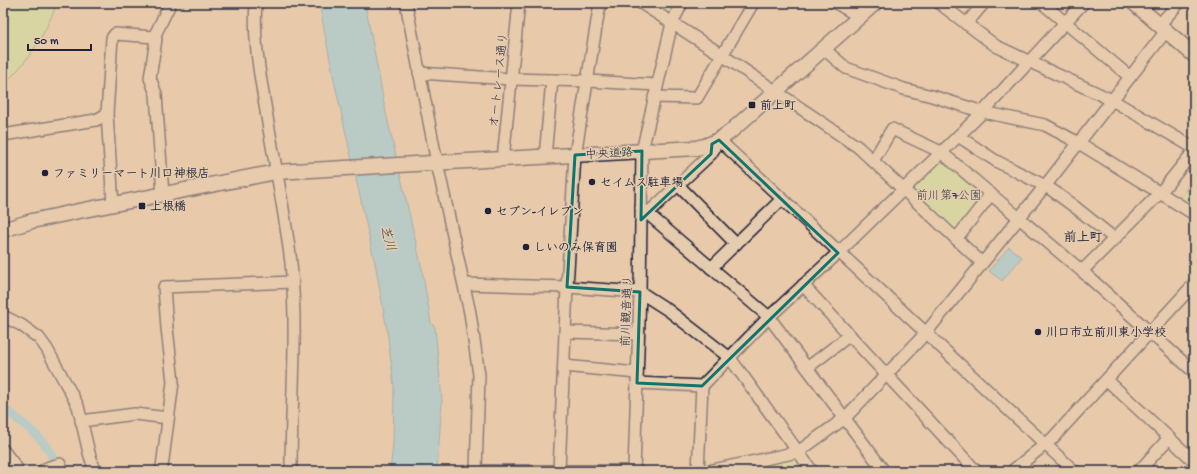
<svg xmlns="http://www.w3.org/2000/svg" width="1197" height="474" font-family="'Gochi Hand','Klee One',sans-serif">
<rect width="100%" height="100%" fill="#e8caab"/>
<filter id="ink" filterUnits="userSpaceOnUse"><feTurbulence type="fractalNoise" baseFrequency=".025" numOctaves="2"/><feDisplacementMap in="SourceGraphic" scale="8" xChannelSelector="R" yChannelSelector="G"/><feConvolveMatrix kernelMatrix="1 2 1 2 8 2 1 2 1" color-interpolation-filters="sRGB"/></filter>
<g filter="url(#ink)">
<g fill="#c5e299" stroke="#74826a">
<path d="M3 3H57C45 35 28 62 3 85Z"/>
<polygon points="648,3 676,3 671,13 664,14"/>
<polygon points="940,158 986,194 958,234 910,188"/>
<polygon points="1193,178 1194,178 1194,210 1179,201"/>
<polygon points="793,458 797,459 806,471 729,471"/>
</g>
<g fill="#83cde4" stroke="#5c89a0">
<polygon points="319,3 365,3 386,113 422,269 431,323 435,327 442,400 437,471 390,471 393,445 394,386 387,330 376,268 334,80"/>
<polygon points="1009,247 1022,257 1002,281 989,271"/>
</g>
<g fill="none" stroke-linecap="round" stroke-linejoin="round">
<path stroke="#83cde4" stroke-width="9" d="M3 408C19 420 38 434 49 450 53 456 54 464 55 471"/>
<g stroke="#22223b" stroke-width="14">
<g id="minor">
<path d="M256 3C253 40 260 75 266 111 274 161 285 212 291 263 298 332 291 402 291 471"/>
<polyline points="406,3 437,163 470,313 479,375 476,471"/>
<polyline points="641,3 722,55 858,147 982,263"/>
<polyline points="836,3 860,17"/>
<polyline points="939,3 996,46 1112,100 1194,148"/>
<polyline points="1042,3 1130,77"/>
<polyline points="966,24 984,3"/>
<polyline points="1159,25 1179,3"/>
<polyline points="154,37 156,39 150,78 156,94 163,195"/>
<polyline points="824,49 846,68 904,89 932,96 983,112 1045,125 1079,143 1194,214"/>
<polyline points="419,73 511,79 588,81 657,85"/>
<polyline points="654,97 697,98 753,3"/>
<polyline points="3,135 96,120 107,114"/>
<polyline points="958,136 996,161 1049,188 1075,207 1115,239"/>
<polyline points="719,140 1074,471"/>
<polyline points="545,157 552,80"/>
<polyline points="503,159 519,3"/>
<polyline points="873,161 892,129 941,152 1083,272 1194,372"/>
<polyline points="678,185 736,244"/>
<polyline points="113,205 107,114 112,38 115,34 154,37 169,6 169,3"/>
<polyline points="641,208 769,317 884,471"/>
<polyline points="647,214 711,154 714,149 712,144"/>
<polyline points="956,239 991,194"/>
<polyline points="711,268 782,199"/>
<polyline points="1083,272 1086,267 1160,193 1194,151"/>
<polyline points="464,284 567,287 640,292 668,310 730,358 812,471"/>
<polyline points="803,285 976,471"/>
<polyline points="3,316 21,325 39,338 47,349 78,406 89,453 95,471"/>
<polyline points="565,332 638,334"/>
<polyline points="564,366 637,373"/>
<polyline points="807,368 850,335"/>
<polyline points="1107,380 1194,461"/>
<polyline points="637,383 702,386 769,317 838,253 983,112 1083,3"/>
<polyline points="81,421 135,414 168,418"/>
<polyline points="3,450 19,471"/>
<polyline points="162,467 173,382 167,328 164,287 292,282"/>
<polyline points="42,471 49,467 60,464"/>
<polyline points="476,471 637,471"/>
<polyline points="559,471 567,287 575,155 600,3"/>
<polyline points="634,471 640,292 642,151 672,23 682,3"/>
<polyline points="698,471 702,386"/>
<polyline points="708,471 798,452 845,418 925,334 1045,186 1166,31"/>
<polyline points="1012,471 1052,439 1194,284"/>
<polyline points="1139,471 1169,438"/>
</g>
</g>
<g stroke="#22223b" stroke-width="17">
<g id="major">
<polyline points="1134,3 1194,55"/>
<path d="M3 230 32 221 79 211 276 172 696 148C709 146 720 140 730 132L875 3"/>
</g>
</g>
<use href="#minor" stroke="#e6ccae" stroke-width="11"/>
<use href="#major" stroke="#e6ccae" stroke-width="14"/>
</g>
</g>
<path d="M0 0H1197V474H0ZM719 140 838 253 702 386 637 383 640 292 567 287 575 155 642 151 641 220 711 154 712 144Z" fill="#e8caab" fill-opacity=".55" fill-rule="evenodd"/>
<path fill="none" stroke="#0f766e" stroke-width="3" stroke-linejoin="round" d="M719 140 838 253 702 386 637 383 640 292 567 287 575 155 642 151 641 220 711 154 712 144Z"/>
<g fill="#22223b" stroke="#e6ccae" stroke-width="1.5">
<rect x="748" y="101" width="8" height="8" rx="2"/>
<circle cx="45" cy="173" r="4"/>
<circle cx="592" cy="182" r="4"/>
<rect x="138" y="202" width="8" height="8" rx="2"/>
<circle cx="488" cy="211" r="4"/>
<circle cx="526" cy="247" r="4"/>
<circle cx="1038" cy="332" r="4"/>
</g>
<g text-anchor="middle" stroke-width="3" stroke-linejoin="round" paint-order="stroke">
<g font-size="12" fill="#22223b" stroke="#e6ccae">
<text transform="translate(498 80) rotate(-84)" y="4">オートレース通り</text>
<text transform="translate(609 153) rotate(-3)" y="4">中央道路</text>
<text transform="translate(626 311) rotate(-88)" y="4">前川観音通り</text>
</g>
<g font-size="12" font-weight="bold" fill="#22223b" stroke="#e6ccae" text-anchor="start">
<text x="760" y="109">前上町</text>
<text x="53" y="177">ファミリーマート川口神根店</text>
<text x="600" y="186">セイムス駐車場</text>
<text x="150" y="210">上根橋</text>
<text x="496" y="215">セブン-イレブン</text>
<text x="534" y="251">しいのみ保育園</text>
<text x="1046" y="336">川口市立前川東小学校</text>
</g>
<g font-size="12" fill="#3a3f49" stroke="#e6ccae">
<text x="949" y="199">前川第7公園</text>
</g>
<g font-size="13" font-weight="bold" fill="#22223b" stroke="#e6ccae">
<text x="1083" y="241">前上町</text>
</g>
<g font-size="13" font-style="italic" fill="#313c54" stroke="#e6ccae">
<text transform="translate(389 238) rotate(73)" y="5">芝川</text>
</g>
</g>
<rect width="1197" height="474" fill="none" stroke="#e6ccae" stroke-width="16"/>
<rect x="8" y="8" width="1181" height="458" fill="none" stroke="#22223b" stroke-width="1.5" filter="url(#ink)"/>
<path d="M28 44v6h63v-6" fill="none" stroke="#22223b" stroke-width="2"/>
<text x="34" y="44" font-size="12" fill="#22223b" stroke="#e6ccae" stroke-width="3" paint-order="stroke">50 m</text>
</svg>
